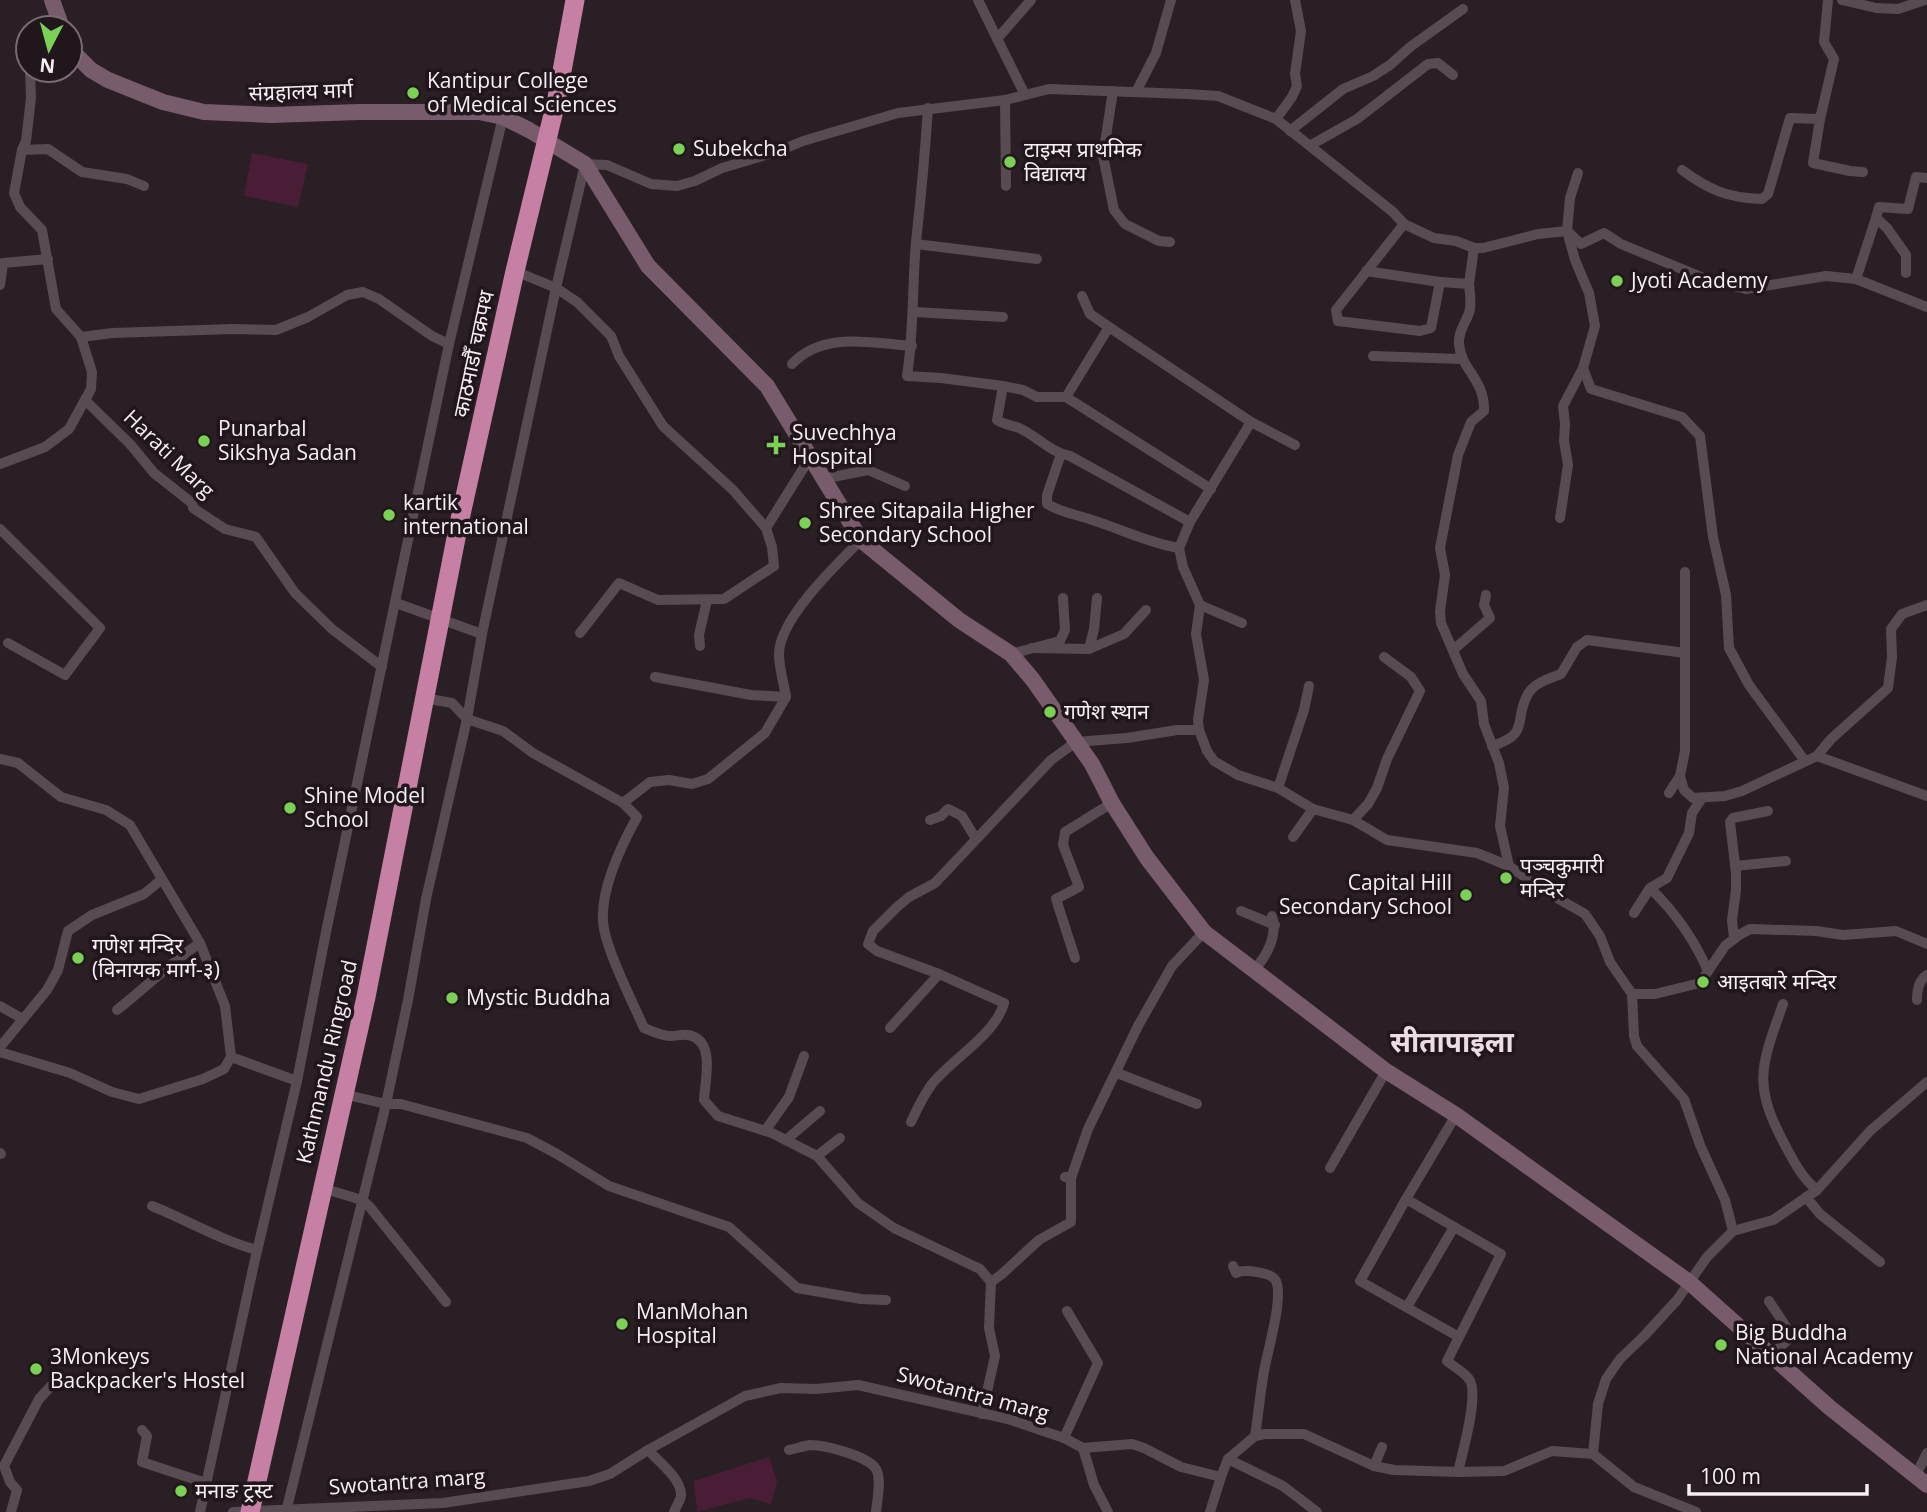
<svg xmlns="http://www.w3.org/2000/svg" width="1927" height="1512" font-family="'Open Sans','Noto Sans Devanagari',sans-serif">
<rect width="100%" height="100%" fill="#2a1f24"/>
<g fill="#491d36">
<polygon points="252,153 308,164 298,207 244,196"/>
<polygon points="769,1457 777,1481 771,1504 750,1498 697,1512 694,1481"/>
</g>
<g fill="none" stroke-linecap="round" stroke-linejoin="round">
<g stroke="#584c52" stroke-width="10">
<polyline points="978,0 1025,95"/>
<polyline points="1842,0 1876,8 1898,9 1925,0"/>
<polyline points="997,39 1031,0"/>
<polyline points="1113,91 1103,156 1114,210 1125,224 1159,241 1170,242"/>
<polyline points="1136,92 1156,53 1171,0"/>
<polyline points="1005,100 1006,186"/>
<path d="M928 108C925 153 921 197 916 242 912 287 914 331 907 376L941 378 1003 386 1023 390 1037 397H1066L1211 489"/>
<polyline points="1276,119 1292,97 1297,86 1295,74 1301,31 1295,0"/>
<polyline points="1820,119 1813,163 1850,171 1863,172"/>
<polyline points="1290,131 1343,89 1373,76 1390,65 1410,47 1463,9"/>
<polyline points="1311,145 1357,119 1428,64 1438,63 1453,75"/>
<polyline points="22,150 48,149 82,172 127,179 144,186"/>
<path d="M1682 170C1709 190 1728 198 1762 199L1768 194 1790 118 1820 119 1834 59 1824 42 1828 0"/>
<polyline points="1578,173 1570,198 1567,231 1575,260 1589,293 1595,326 1583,368 1591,389 1682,417 1700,436 1713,537 1726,595 1729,648 1749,685 1805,761"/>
<polyline points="916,244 1037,259"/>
<polyline points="515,271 556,288 577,302 611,336 619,356 663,426 733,490 766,528 772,547 774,566 724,599 658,600 619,583 580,633"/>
<polyline points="1366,271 1440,282 1431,328 1420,331 1338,321 1336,310 1404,224"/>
<polyline points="1906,273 1906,255 1887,228 1876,218 1879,207 1908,209 1916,177 1927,178"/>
<polyline points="1856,279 1876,218"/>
<polyline points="1440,282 1469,284 1474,248"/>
<path d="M1469 284C1470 294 1472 304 1469 313 1465 324 1458 332 1459 344 1461 370 1485 379 1484 411L1471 422 1458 455 1440 548 1445 575 1440 611 1441 623 1463 674 1481 701 1484 724 1499 763 1504 788 1500 826 1509 866"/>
<polyline points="0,285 3,263 48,259"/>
<polyline points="1082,296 1090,314 1109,327 1251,422 1295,445"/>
<polyline points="914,312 1003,317"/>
<polyline points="81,337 113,333 232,329 276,330 308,317 347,295 363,292 379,299 432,336 449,344"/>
<polyline points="1373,356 1461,359"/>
<path d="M792 364C823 331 871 343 912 346"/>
<path d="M1003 386 997 420C1005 425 1011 425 1019 428 1037 436 1050 452 1070 456L1190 522"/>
<polyline points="1066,397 1109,327"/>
<polyline points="85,400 130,444 154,473 192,503 193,508 225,529 256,537 295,593 332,629 382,667"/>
<polyline points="1251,422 1190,522 1179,548 1183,567 1200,605 1196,634 1204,680 1198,720 1199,730 1207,751 1214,761 1238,775 1278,788 1313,809 1353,820 1387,840 1477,853 1509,866 1543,890 1585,914 1600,936 1610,962 1632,994 1655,994 1700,983 1725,946 1739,935 1750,929 1816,931 1843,935 1896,931 1927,944"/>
<path d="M1061 454 1047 495V504C1060 512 1074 514 1089 519 1119 528 1148 543 1179 548"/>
<polyline points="0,464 45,447 69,429 91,389 92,372 81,337 56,309 42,230 20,207 14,193 22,150 26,141 31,98 30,70"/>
<polyline points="823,479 868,470 905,486"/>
<polyline points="1560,518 1568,465 1564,441 1565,424 1563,406 1583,368"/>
<polyline points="766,528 811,456"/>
<polyline points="0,529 100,628 65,675 8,643"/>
<polyline points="396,603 482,634"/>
<polyline points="1200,605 1242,623"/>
<polyline points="700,646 699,635 707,600"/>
<polyline points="1032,648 1089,649 1124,634 1146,610"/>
<polyline points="1089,649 1094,629 1097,598"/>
<polyline points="1453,650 1490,618 1484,605 1486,595"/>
<polyline points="1011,654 1060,641 1065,630 1063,598"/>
<path d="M786 697C784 684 779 668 779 654 779 619 837 564 861 540"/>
<path d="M424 698 452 703 467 719 503 731 533 753 623 803 637 817C621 846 601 887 603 921 604 946 633 1003 644 1028 652 1031 662 1036 671 1036 677 1036 682 1034 688 1035 716 1040 705 1079 704 1100L718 1116 772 1133 817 1156 858 1203 894 1228 980 1269 991 1282 989 1328 995 1356 982 1414"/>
<path d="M1492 746C1531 734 1513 720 1528 694 1534 683 1550 678 1561 674L1577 647 1587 640 1685 653"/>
<polyline points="1817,756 1927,796"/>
<polyline points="0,759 18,763 61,797 106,810 130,825 200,943 225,1006 231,1057 297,1081"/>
<polyline points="1680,776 1684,790 1693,798 1725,796 1742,791 1817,756 1831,739 1888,688 1892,657 1891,629 1902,614 1927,605"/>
<polyline points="1278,788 1304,710 1309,686"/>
<polyline points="1669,793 1680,776 1685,751 1685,572"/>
<path d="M1702 798 1692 813 1689 833 1667 878 1650 888 1634 913 1650 888C1675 912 1694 939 1708 971"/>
<polyline points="623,803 650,782 669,780 692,784 708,779 765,733 786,697 751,695 655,677"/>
<polyline points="930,820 941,816 948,809 962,816 976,839"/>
<polyline points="1353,820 1368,804 1377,788 1387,759 1420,691 1411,677 1384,657"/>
<polyline points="1293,837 1313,809"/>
<polyline points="1735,866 1786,861"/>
<polyline points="1241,911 1275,925"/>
<polyline points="1734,938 1732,920 1736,890 1736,873 1730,822 1733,818 1768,811"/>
<polyline points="1075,958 1056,899 1079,887 1063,845 1065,832 1112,803"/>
<path d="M1254 970C1267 956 1278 935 1272 916"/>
<polyline points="1632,994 1634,1036 1637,1046 1684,1099 1700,1145 1725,1200 1733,1231"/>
<path d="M1917 1000C1917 991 1918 980 1927 975"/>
<path d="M1783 1004C1761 1066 1752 1084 1785 1145 1794 1162 1802 1178 1817 1190"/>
<polyline points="0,1006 23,1019"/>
<path d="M117 1010C145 988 170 963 200 943"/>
<polyline points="890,1028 939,974"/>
<polyline points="0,1047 47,990 58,970 68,931 92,915 144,894 161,880"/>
<polyline points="0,1052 70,1073 112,1092 139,1099 203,1079 224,1069 231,1057"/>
<polyline points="1117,1073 1197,1104"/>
<polyline points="343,1094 386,1104 401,1104 527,1138 557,1154 609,1186 729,1227 797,1288 861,1299 886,1300"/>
<path d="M911 1122C917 1109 923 1096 932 1084 952 1059 996 1034 1004 1003L939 974 877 951 868 944 873 931 897 907 909 897 935 883 1051 760 1076 742 1127 738 1177 730H1199"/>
<polyline points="765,1131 789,1097 804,1056"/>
<polyline points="786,1140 820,1111"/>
<polyline points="0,1153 1,1154"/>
<polyline points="817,1156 840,1138"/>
<polyline points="1330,1168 1386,1071"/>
<polyline points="1065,1177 1071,1178 1088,1129 1138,1026 1172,966 1204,932"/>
<polyline points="322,1188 362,1200 369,1206 446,1302"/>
<polyline points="1806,1197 1820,1214 1880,1262"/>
<polyline points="1406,1199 1456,1115"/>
<path d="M152 1206C187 1220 220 1240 257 1250"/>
<path d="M1233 1266 1236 1273C1244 1269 1272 1272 1276 1281 1284 1299 1266 1355 1263 1377 1260 1396 1258 1416 1255 1436"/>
<polyline points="991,1282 1002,1274 1039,1240 1071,1222 1071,1178"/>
<polyline points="1769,1301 1792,1336 1770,1356"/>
<polyline points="1407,1307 1454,1227"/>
<polyline points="142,1430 147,1436 142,1462 206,1483"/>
<polyline points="1064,1438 1098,1363 1067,1311"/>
<polyline points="1083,1448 1094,1485 1108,1512"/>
<path d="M648 1450C658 1461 682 1479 681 1496 680 1501 676 1507 674 1512"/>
<path d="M789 1450C795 1449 803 1446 810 1445 825 1445 868 1456 876 1469 882 1479 877 1500 876 1512"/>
<polyline points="1593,1454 1598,1404 1606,1379 1620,1359 1644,1336 1677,1300 1707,1257 1733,1231 1773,1220 1817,1190 1870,1131 1927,1082"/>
<polyline points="1228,1459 1283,1486 1317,1512"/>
<polyline points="1374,1466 1382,1447"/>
<path d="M1458 1472C1462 1454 1480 1393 1469 1379 1464 1372 1454 1367 1447 1361L1501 1254 1406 1199 1360 1281 1459 1337"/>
<polyline points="1916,1475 1927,1453"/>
<polyline points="11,1512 17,1490 10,1482 4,1466 39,1399 51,1386"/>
<polyline points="200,1512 254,1264 297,1081 326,932 449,344 503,117"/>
<polyline points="233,1512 443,1503 589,1481 610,1474 648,1450 745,1396 781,1388 816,1389 858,1385 1008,1419 1064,1438 1083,1448 1132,1444 1144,1448 1181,1467 1221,1477 1228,1459 1255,1436 1265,1434 1304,1434 1374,1466 1394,1470 1458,1472 1504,1471 1552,1451 1593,1454 1634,1487 1696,1512"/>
<polyline points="286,1512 386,1104 408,1000 426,899 467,719 482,634 556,288 585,164 607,165 651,184 677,186 695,181 722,168 779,151 803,141 898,113 1005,100 1049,89 1187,94 1218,96 1276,119 1393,212 1404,224 1434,238 1456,241 1474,248 1483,248 1538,234 1567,231 1581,244 1604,233 1621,244 1711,281 1746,289 1826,276 1856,279 1927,307"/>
<polyline points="1210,1512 1221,1477"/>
</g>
<g stroke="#795c6b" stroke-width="16">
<polyline points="52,0 62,28"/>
<polyline points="70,45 75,54 91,70 108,80 163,102 204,112 271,115 359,112 479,112 503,117 529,130 585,164 648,266 767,386 861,540 959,620 1011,654 1033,680 1092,764 1112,803 1147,858 1204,932 1386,1071 1456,1115 1689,1282 1829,1407 1927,1485"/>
</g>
<polyline stroke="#c580a4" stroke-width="19" points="250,1512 366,997 458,528 515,271 557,98 575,0"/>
</g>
<g fill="#7bd156" stroke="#20161b" stroke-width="2.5">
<circle cx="413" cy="93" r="7"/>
<circle cx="679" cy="149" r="7"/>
<circle cx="1010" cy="162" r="7"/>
<circle cx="1617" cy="281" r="7"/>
<circle cx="204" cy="441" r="7"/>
<path d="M772.5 434.5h7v7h7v7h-7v7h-7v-7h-7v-7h7z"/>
<circle cx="389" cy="515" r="7"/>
<circle cx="805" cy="523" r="7"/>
<circle cx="1050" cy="712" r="7"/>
<circle cx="290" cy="808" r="7"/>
<circle cx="1506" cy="878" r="7"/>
<circle cx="1466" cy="895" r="7"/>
<circle cx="78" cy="958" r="7"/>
<circle cx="1703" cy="982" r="7"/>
<circle cx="452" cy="998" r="7"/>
<circle cx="622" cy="1324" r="7"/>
<circle cx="1721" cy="1345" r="7"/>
<circle cx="36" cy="1369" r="7"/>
<circle cx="181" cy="1491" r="7"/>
</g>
<g text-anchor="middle" stroke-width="7" stroke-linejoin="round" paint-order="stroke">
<g font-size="21" fill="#f7eff3" stroke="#20161b" text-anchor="start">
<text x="427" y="88">Kantipur College<tspan x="427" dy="24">of Medical Sciences</tspan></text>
<text x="693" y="156">Subekcha</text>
<text x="1024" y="157">टाइम्स प्राथमिक<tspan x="1024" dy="24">विद्यालय</tspan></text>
<text x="1631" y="288">Jyoti Academy</text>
<text x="218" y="436">Punarbal<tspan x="218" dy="24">Sikshya Sadan</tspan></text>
<text x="792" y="440">Suvechhya<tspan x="792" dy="24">Hospital</tspan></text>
<text x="403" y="510">kartik<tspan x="403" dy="24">international</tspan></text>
<text x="819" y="518">Shree Sitapaila Higher<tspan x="819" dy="24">Secondary School</tspan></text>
<text x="1064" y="719">गणेश स्थान</text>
<text x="304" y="803">Shine Model<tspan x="304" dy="24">School</tspan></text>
<text x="1520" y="873">पञ्चकुमारी<tspan x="1520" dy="24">मन्दिर</tspan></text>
<text x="1452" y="890" text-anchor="end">Capital Hill<tspan x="1452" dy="24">Secondary School</tspan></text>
<text x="92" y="953">गणेश मन्दिर<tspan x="92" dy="24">(विनायक मार्ग-३)</tspan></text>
<text x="1717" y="989">आइतबारे मन्दिर</text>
<text x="466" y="1005">Mystic Buddha</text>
<text x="636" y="1319">ManMohan<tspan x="636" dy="24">Hospital</tspan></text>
<text x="1735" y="1340">Big Buddha<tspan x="1735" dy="24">National Academy</tspan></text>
<text x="50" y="1364">3Monkeys<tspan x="50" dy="24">Backpacker's Hostel</tspan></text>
<text x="195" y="1498">मनाङ ट्रस्ट</text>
</g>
<g font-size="21" fill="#f7eff3" stroke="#20161b">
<text transform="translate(301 92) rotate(-2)" y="7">संग्रहालय मार्ग</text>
<text transform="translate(474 354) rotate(-78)" y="7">काठमाडाैँ चक्रपथ</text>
<text transform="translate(169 454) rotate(44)" y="7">Harati Marg</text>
<text transform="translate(327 1062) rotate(-77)" y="7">Kathmandu Ringroad</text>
<text transform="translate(973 1394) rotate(15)" y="7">Swotantra marg</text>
<text transform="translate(407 1482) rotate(-4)" y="7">Swotantra marg</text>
</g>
<g font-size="28" font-weight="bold" fill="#ecdde4" stroke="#20161b">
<text x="1452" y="1052">सीतापाइला</text>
</g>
</g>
<g transform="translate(49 49) rotate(186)"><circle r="33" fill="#20161b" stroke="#766d71" stroke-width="2"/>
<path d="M0-5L12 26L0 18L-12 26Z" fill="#7bd156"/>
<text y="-10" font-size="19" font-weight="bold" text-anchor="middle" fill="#f7eff3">N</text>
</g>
<path d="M1689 1484v10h178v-10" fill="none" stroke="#f7eff3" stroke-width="3.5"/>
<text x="1700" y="1484" font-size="21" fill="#f7eff3" stroke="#20161b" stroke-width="5" paint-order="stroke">100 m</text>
</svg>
